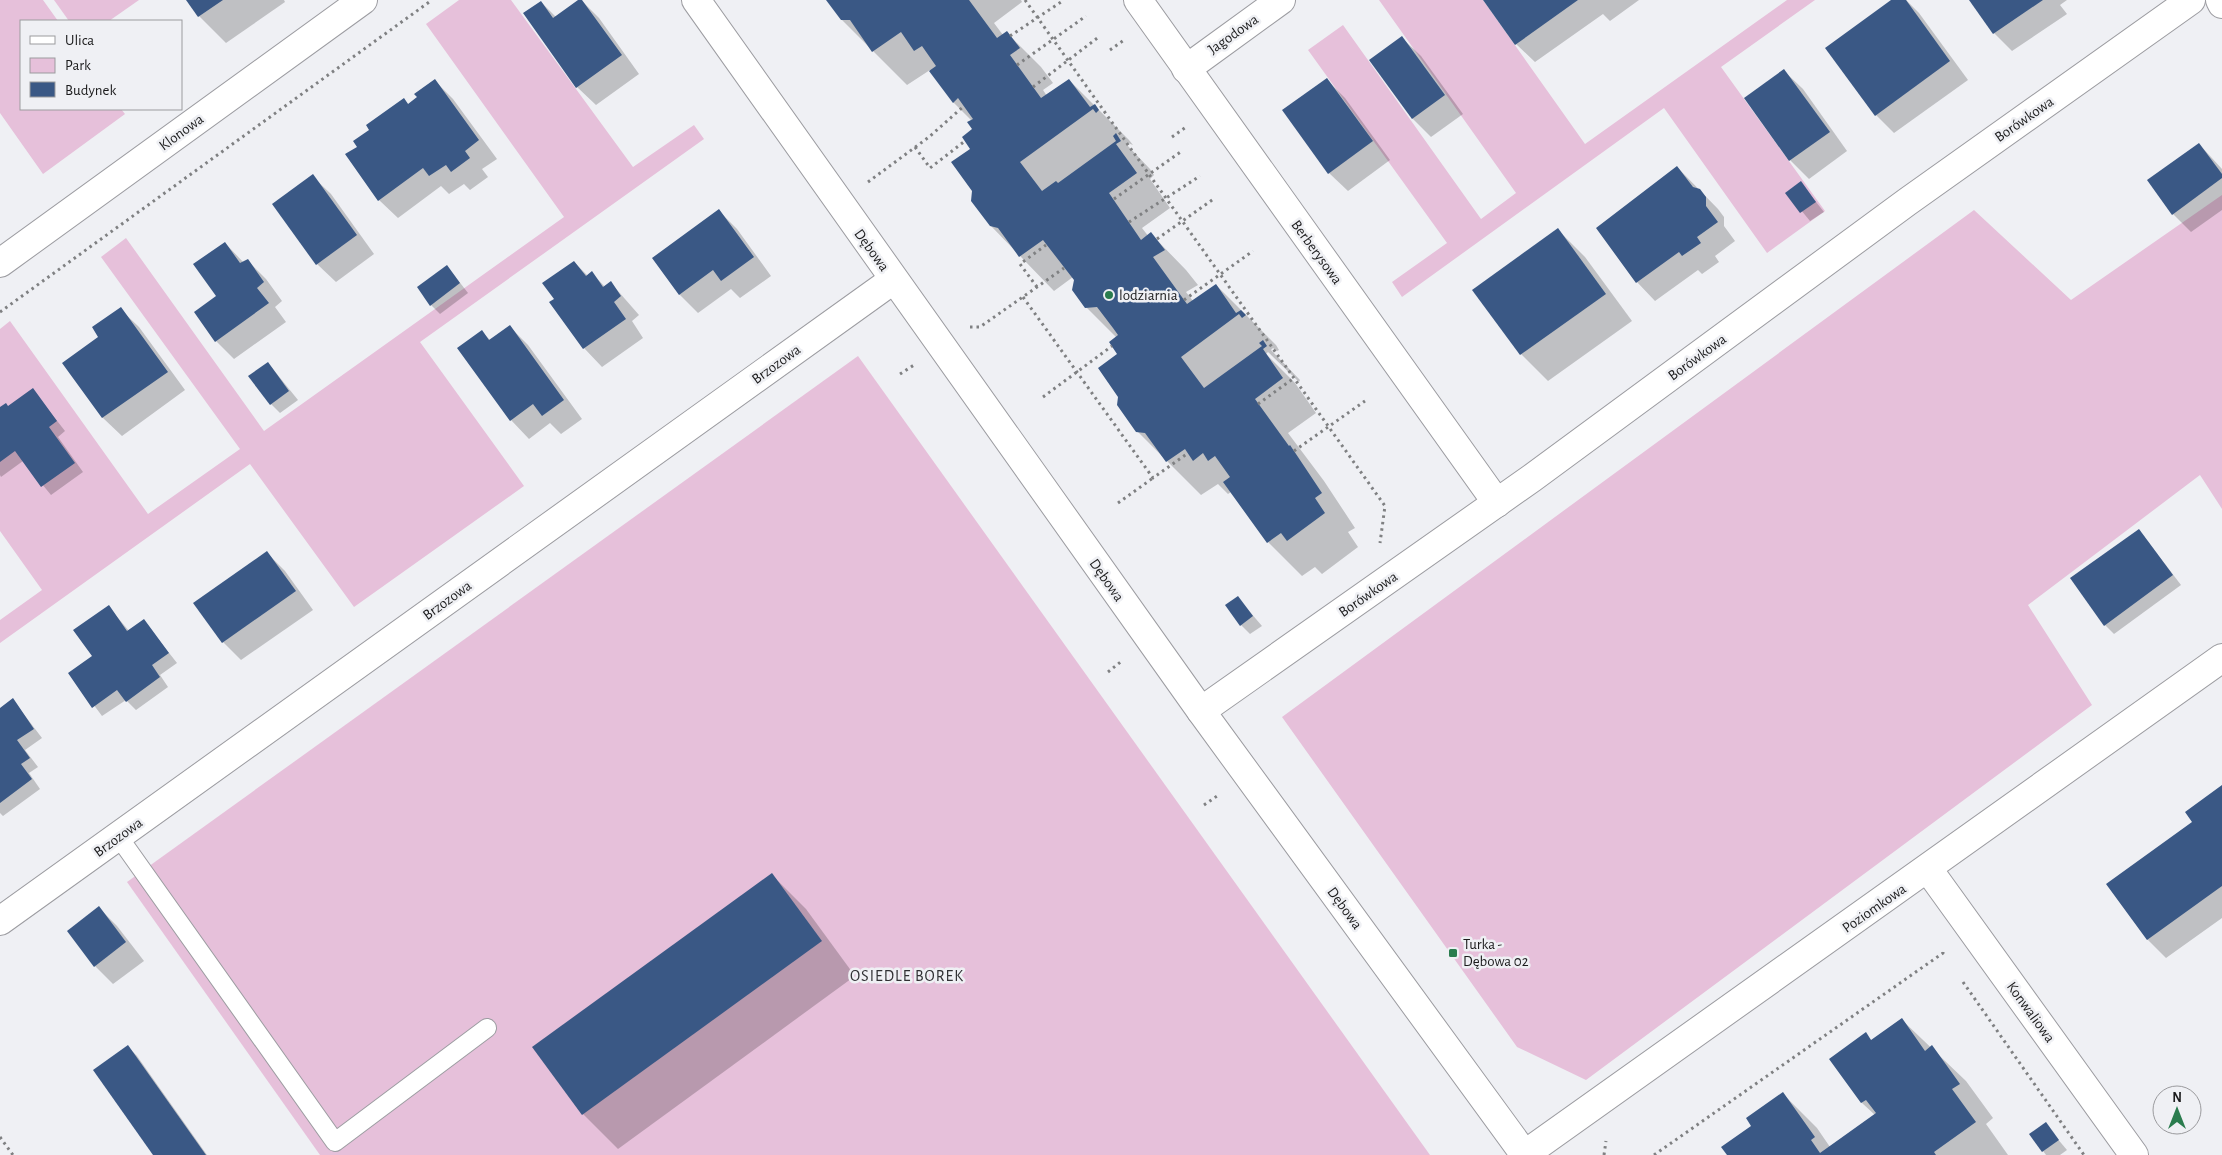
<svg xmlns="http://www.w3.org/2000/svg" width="2222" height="1155" font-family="'Alegreya Sans',sans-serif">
<rect width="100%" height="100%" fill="#eff0f4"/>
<g fill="#e6c0da">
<polygon points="0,0 43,0 58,21 21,21 21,109 121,109 125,114 43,174 0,113"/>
<polygon points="54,0 139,0 109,21 69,21"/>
<polygon points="459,0 511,0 633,167 694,125 704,139 420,342 524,486 354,607 250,464 0,643 0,620 42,590 0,531 0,329 10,321 148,514 240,449 101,257 126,238 264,431 564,217 426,24"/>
<polygon points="1379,0 1483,0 1585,144 1787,0 1815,0 1721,67 1825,211 1767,253 1664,108 1402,297 1392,282 1447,243 1308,50 1343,25 1481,219 1516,193"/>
<polygon points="2222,195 2222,509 2200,475 2028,605 2092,705 1586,1080 1517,1047 1282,717 1974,210 2071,300"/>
<polygon points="858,356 1430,1155 320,1155 127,882"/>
</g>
<g fill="#0003">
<polygon points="187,0 284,0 285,2 226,43 199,16"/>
<polygon points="581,0 599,18 639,74 596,105 577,87 541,2 556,17"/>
<polygon points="828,0 1021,0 1022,2 994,23 1003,35 1007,33 1041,67 1053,83 1043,90 1047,96 1069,80 1129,140 1133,145 1128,143 1126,144 1150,169 1154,175 1150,179 1170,208 1142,228 1149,237 1152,235 1186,270 1198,285 1186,292 1193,301 1216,285 1276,345 1279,350 1277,351 1273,348 1271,350 1300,380 1299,382 1268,352 1266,354 1295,383 1316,413 1288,433 1324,481 1355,528 1348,532 1358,547 1322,574 1315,567 1302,576 1268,542 1231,492 1228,494 1218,484 1201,495 1137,431 1117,338 1086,307 1073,277 1054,291 991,226 973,190 972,121 953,102 930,70 907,85 842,20"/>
<polygon points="1484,0 1639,0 1610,21 1603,14 1535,62 1516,44"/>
<polygon points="1893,0 1906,0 1919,13 1968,80 1894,133 1876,115"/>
<polygon points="1970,0 2067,0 2060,5 2067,14 2012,51 1994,33"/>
<polygon points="1402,38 1421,56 1463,114 1431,137 1413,119 1371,60"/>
<polygon points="1784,71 1803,89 1847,151 1809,179 1790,160 1746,99"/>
<polygon points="1327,80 1345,98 1390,160 1348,191 1329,173"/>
<polygon points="435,81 453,99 497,159 482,169 488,177 470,190 464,184 449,194 441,186 398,218 379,200 358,147 371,130 404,99 409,105"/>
<polygon points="2199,144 2222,169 2222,210 2191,232 2173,214"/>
<polygon points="1677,167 1718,209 1724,217 1724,226 1735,241 1715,256 1719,262 1702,274 1698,270 1655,301 1637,282"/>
<polygon points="312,176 331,194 374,254 336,282 317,264"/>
<polygon points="1801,183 1824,212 1810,221 1787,193"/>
<polygon points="719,211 737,229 771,276 740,298 731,289 698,313 679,294"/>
<polygon points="1558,230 1585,257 1632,321 1548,381 1521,354 1474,290"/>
<polygon points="225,243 244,263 247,260 266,279 282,301 275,307 286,322 234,359 216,341 218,296"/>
<polygon points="574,262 588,276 592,273 605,287 611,283 639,315 632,321 643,338 602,367 584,348"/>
<polygon points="447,266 468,293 440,314 431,305"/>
<polygon points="120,309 139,327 185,390 122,436 103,418 64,363 100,337"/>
<polygon points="510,327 528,345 582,419 561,434 550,423 529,439 511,420 482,332 490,340"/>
<polygon points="268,363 298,400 280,413 271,404"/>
<polygon points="33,390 65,431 58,437 83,472 51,495 23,461 1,477 0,475 0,408 8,407"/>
<polygon points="2139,530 2181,585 2114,634 2105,625"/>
<polygon points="267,553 285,571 313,610 241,660 223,642"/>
<polygon points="1238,598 1262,626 1250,634 1241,625"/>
<polygon points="108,606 129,631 144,621 177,663 160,675 168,687 136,710 126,700 102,716 70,673 94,656"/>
<polygon points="13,700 42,738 25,750 38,767 29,773 40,789 3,816 0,813 0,709"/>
<polygon points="2222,787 2222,918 2166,958 2148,940 2108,885 2194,822"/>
<polygon points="772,875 806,909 855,976 618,1149 583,1114 534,1048"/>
<polygon points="99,908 117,926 144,961 113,984 95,966"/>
<polygon points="1901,1019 1966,1081 1993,1118 1986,1124 2008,1155 1728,1155 1783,1094 1817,1128 1830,1147 1875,1115 1862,1103 1831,1059 1865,1034 1872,1041"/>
<polygon points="128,1047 137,1056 207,1155 155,1155"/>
<polygon points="2045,1124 2067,1150 2060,1155 2046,1155 2031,1134"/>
</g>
<g fill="#3a5885">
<polygon points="186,0 223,0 198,17"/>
<polygon points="578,0 582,0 622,55 576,88 523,13 541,1 553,18"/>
<polygon points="826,0 969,0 997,38 1007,31 1020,48 1010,55 1041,98 1069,79 1090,107 1095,104 1099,110 1096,113 1093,109 1020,162 1042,191 1056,181 1058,183 1116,141 1113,136 1116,133 1121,141 1116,144 1137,173 1109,193 1141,240 1151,232 1165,250 1153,257 1187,304 1216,284 1236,313 1241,310 1246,315 1242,318 1239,314 1181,357 1204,388 1262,346 1259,343 1263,340 1267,346 1263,349 1283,378 1255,399 1289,446 1290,445 1322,493 1315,498 1325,513 1287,541 1281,533 1267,543 1223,482 1230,477 1215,456 1208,461 1203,453 1193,461 1185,449 1166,462 1145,433 1136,432 1117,405 1118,397 1098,368 1117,354 1109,342 1118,335 1113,328 1097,307 1085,308 1072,290 1074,280 1043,240 1019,257 998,228 990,226 971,201 972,191 951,162 970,149 962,137 972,129 967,122 973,119 958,98 953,103 929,71 936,66 922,46 914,51 901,32 872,52 850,20 841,20"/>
<polygon points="1483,0 1578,0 1515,45"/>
<polygon points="1891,0 1906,0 1950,61 1875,116 1825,48"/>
<polygon points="1969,0 2043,0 1993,34"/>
<polygon points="1402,36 1445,95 1412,119 1369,60"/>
<polygon points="1784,69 1830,132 1789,161 1744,98"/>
<polygon points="1327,78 1373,141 1328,174 1282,110"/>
<polygon points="435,79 479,140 465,151 470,158 451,172 446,165 429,176 423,168 378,201 345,154 357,147 353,141 369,130 366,125 404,98 408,104 417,97 414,94"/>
<polygon points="2199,143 2222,174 2222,178 2172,215 2147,180"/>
<polygon points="1677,166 1693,187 1700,189 1706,197 1706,206 1718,222 1697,237 1701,243 1682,256 1679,252 1636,283 1596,228"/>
<polygon points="313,174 357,235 316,265 272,204"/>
<polygon points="1801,181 1816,202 1800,213 1785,193"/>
<polygon points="719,209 754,257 721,281 713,270 679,295 652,258"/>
<polygon points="1558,228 1606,294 1520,355 1472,290"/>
<polygon points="225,242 240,263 248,259 264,282 257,288 269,303 215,342 194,312 216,296 193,264"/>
<polygon points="574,261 586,276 592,271 603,287 611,281 621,296 614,302 626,319 583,349 549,302 554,299 542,283"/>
<polygon points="447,265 460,283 430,306 417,287"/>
<polygon points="121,307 168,372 102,418 62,363 98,337 92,327"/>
<polygon points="510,325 564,400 542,416 533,404 510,421 457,348 482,330 489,340"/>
<polygon points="268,362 289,391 270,405 248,376"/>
<polygon points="33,388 57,421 49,427 75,463 41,487 15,451 0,462 0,407 6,403 8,406"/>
<polygon points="2139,529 2173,575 2104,626 2070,578"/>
<polygon points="267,551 296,591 222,643 193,603"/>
<polygon points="1238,596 1253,616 1240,626 1225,605"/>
<polygon points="109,605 127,631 144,619 169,653 152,665 160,677 126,702 117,690 92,708 68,673 92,656 73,630"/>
<polygon points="13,698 34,729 17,740 30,758 21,764 32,779 0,803 0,708"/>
<polygon points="2222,785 2222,886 2147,940 2106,884 2192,822 2185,812"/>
<polygon points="772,873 822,941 582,1115 532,1047"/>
<polygon points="99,906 126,942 94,967 67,931"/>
<polygon points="1902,1018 1925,1051 1932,1045 1960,1084 1952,1089 1976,1122 1934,1152 1936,1155 1727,1155 1721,1147 1751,1126 1746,1118 1783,1092 1815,1137 1811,1140 1820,1153 1876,1113 1866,1100 1861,1103 1829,1059 1866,1032 1871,1040"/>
<polygon points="128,1045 206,1155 153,1155 93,1070"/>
<polygon points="2046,1122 2059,1140 2042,1152 2029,1134"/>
</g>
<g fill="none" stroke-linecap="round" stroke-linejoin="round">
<g stroke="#9c9ca1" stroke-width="20">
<polyline id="lane" points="118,836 335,1142 487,1028"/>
</g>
<g stroke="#9c9ca1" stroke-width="30">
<g id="street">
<polyline points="696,0 1201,711 1525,1155"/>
<polyline points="1138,0 1497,503"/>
<polyline points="2220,0 2222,4"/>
<polyline points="1186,69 1281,0"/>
<polyline points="0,263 363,0"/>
<polyline points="1201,711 1532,478 1907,202 2191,0"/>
<polyline points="1928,869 2134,1155"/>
<polyline points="0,921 893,280"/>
<polyline points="1524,1155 2222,658"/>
</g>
</g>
<g stroke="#7f8082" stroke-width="3" stroke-dasharray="2.5 4" stroke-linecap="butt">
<polyline points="1025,0 1385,506 1380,543"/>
<polyline points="1010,36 1064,0"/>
<polyline points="1110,50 1124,40"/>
<polyline points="1017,65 1086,16"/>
<polyline points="1033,87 1100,36"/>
<polyline points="1172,137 1186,127"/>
<polyline points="915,147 930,168 965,141"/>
<polyline points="868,182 929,137 964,106"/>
<polyline points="1114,199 1182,151"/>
<polyline points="1129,222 1200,176"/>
<polyline points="1157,239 1215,198"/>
<polyline points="1037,287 1020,264 1046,245"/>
<polyline points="1023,297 1153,478 1188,453"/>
<polyline points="1184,300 1253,251"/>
<polyline points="0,312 432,0"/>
<polyline points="970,327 980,327 1064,268"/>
<polyline points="900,374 914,365"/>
<polyline points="1043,397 1112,346"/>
<polyline points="1258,404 1294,378"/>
<polyline points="1294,451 1365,401"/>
<polyline points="1118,503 1153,478"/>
<polyline points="1108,672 1123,660"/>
<polyline points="1204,805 1220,794"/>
<polyline points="1963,982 2084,1155"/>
<polyline points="0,1137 13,1155"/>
<polyline points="1604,1155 1606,1141"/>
<polyline points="1654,1155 1943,953 1943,950"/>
</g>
<use href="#lane" stroke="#fff" stroke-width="18"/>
<use href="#street" stroke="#fff" stroke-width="28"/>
</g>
<g fill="#2a7c4e" stroke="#eff0f4" stroke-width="2">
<circle cx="1109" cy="295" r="5"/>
<rect x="1448" y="948" width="10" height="10" rx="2.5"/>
</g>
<g text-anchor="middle" stroke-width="5" stroke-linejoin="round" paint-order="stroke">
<g font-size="15" fill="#1c1c1d" stroke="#eff0f4">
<text transform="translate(1233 34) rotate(-35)" y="5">Jagodowa</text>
<text transform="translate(2024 119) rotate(-35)" y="5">Borówkowa</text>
<text transform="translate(181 132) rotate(-36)" y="5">Klonowa</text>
<text transform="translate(872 250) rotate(54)" y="5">Dębowa</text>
<text transform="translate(1317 252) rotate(54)" y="5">Berberysowa</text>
<text transform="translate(1697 357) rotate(-36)" y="5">Borówkowa</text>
<text transform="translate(776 364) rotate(-36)" y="5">Brzozowa</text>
<text transform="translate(1107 580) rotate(55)" y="5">Dębowa</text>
<text transform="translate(1368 594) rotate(-35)" y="5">Borówkowa</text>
<text transform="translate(447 600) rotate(-36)" y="5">Brzozowa</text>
<text transform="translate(118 837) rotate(-36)" y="5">Brzozowa</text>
<text transform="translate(1345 908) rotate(54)" y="5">Dębowa</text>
<text transform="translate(1874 908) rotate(-35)" y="5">Poziomkowa</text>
<text transform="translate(2031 1012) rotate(54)" y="5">Konwaliowa</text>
</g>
<g font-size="15" fill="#1c1c1d" stroke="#eff0f4" text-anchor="start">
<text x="1119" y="300">lodziarnia</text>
<text x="1463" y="949">Turka -<tspan x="1463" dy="17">Dębowa 02</tspan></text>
</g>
<g font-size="16" letter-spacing="1" fill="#303033" stroke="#eff0f4">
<text x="907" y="981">OSIEDLE BOREK</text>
</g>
</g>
<rect x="20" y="20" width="162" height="90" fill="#eff0f4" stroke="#9b9b9e"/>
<rect x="30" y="36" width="25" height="8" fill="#ffffff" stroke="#9b9b9e"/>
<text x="65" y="45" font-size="15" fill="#1c1c1d">Ulica</text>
<rect x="30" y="58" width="25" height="15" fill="#e6c0da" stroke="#9b9b9e"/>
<text x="65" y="70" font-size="15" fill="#1c1c1d">Park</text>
<rect x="30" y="82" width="25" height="15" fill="#3a5885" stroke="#9b9b9e"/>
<text x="65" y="95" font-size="15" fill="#1c1c1d">Budynek</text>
<g transform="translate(2177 1110)"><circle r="24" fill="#eff0f4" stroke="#9b9b9e"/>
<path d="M0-4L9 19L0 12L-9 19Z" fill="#2a7c4e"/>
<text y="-8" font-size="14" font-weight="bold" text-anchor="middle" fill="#1c1c1d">N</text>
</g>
</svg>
